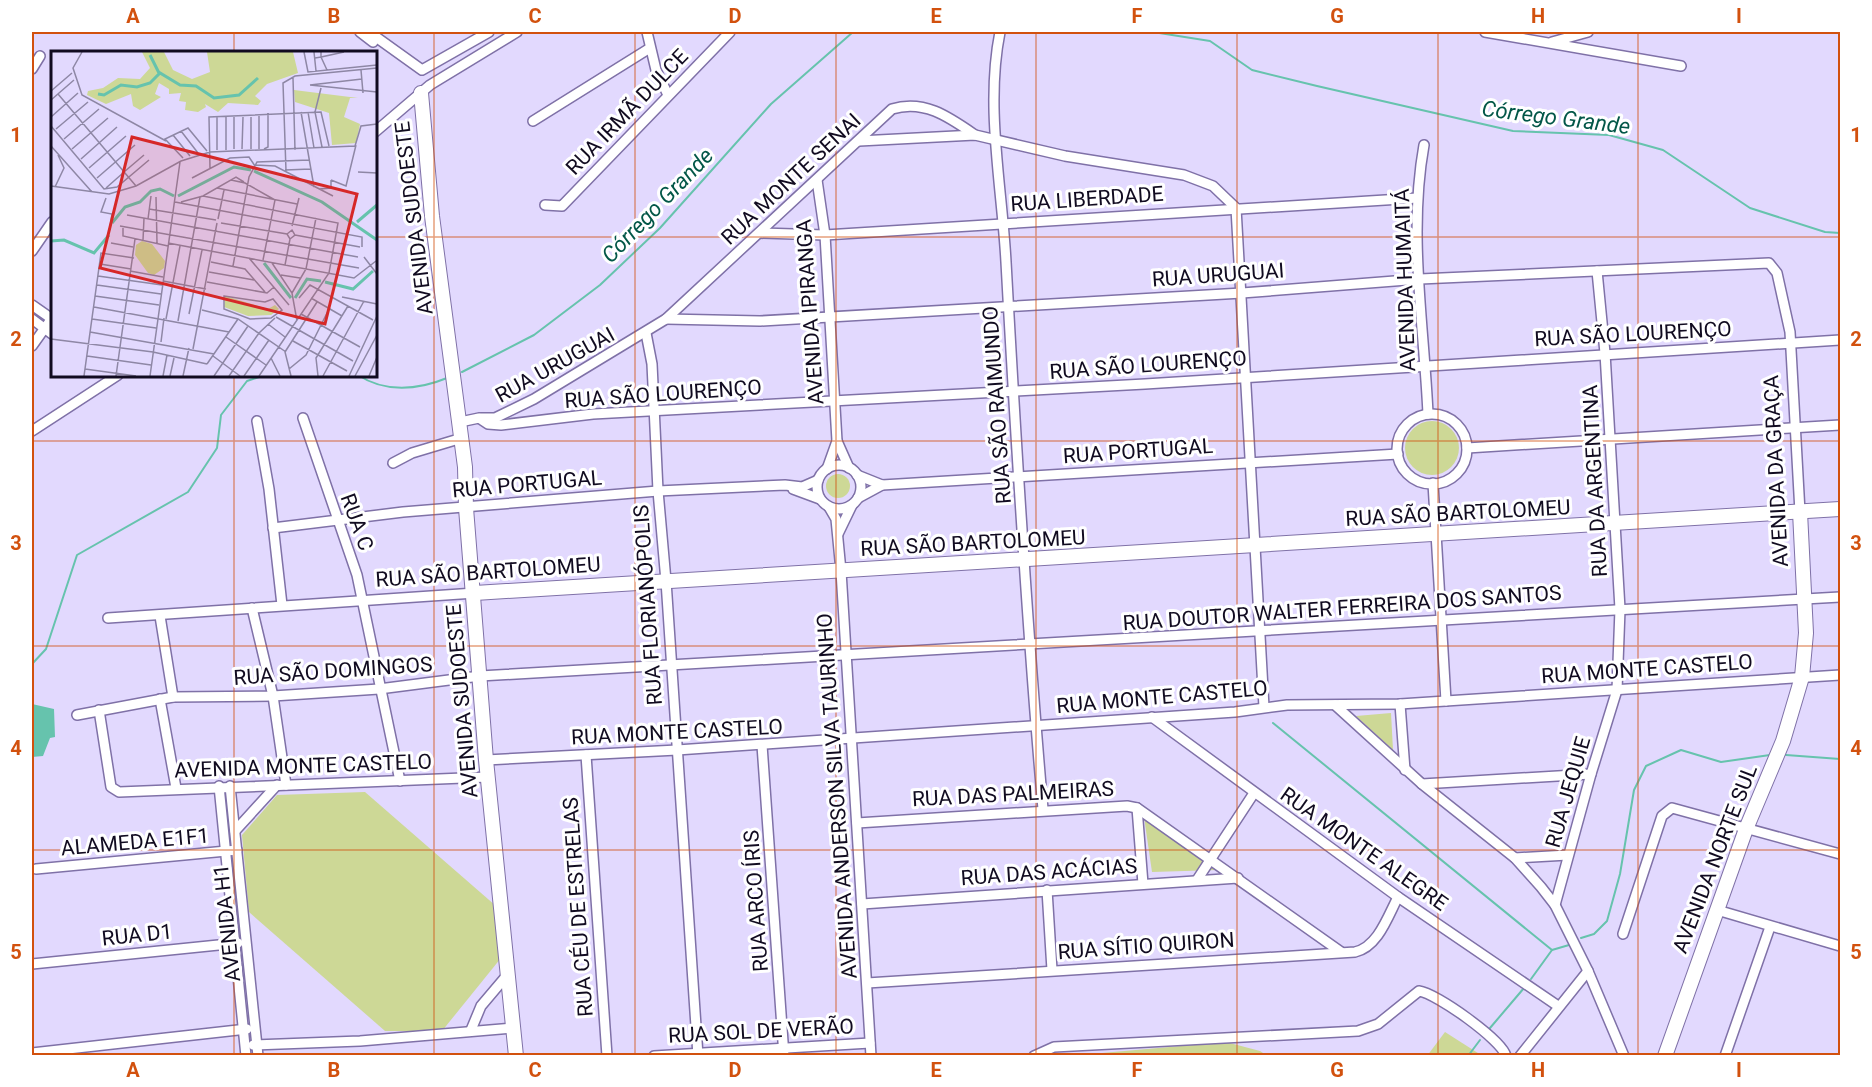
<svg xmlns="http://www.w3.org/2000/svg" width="1872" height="1087" font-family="Roboto,sans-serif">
<rect width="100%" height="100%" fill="#e2d9fe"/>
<g fill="#cdd896">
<circle cx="1432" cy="448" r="27"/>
<circle cx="838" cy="486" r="12"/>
<polygon points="1391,713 1393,750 1356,716"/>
<polygon points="365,792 496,906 501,958 442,1031 385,1031 249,912 242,835 277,795"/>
<polygon points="1144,817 1218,870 1152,872"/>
<polygon points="1445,1032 1481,1055 1481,1056 1427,1056"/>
<polygon points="1226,1042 1260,1051 1266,1055 1068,1056"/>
</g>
<polygon fill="#66c3ad" points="32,704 54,709 55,737 50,738 43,756 32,757"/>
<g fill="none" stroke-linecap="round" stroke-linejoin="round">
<g stroke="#66c3ad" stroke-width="2">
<polyline points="1035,32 1058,32"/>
<polyline points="1153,32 1210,41 1252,70 1317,86 1513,131 1609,135 1663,150 1750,208 1825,232 1840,233"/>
<polyline points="462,372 534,335 600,285 660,228 771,104 853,32"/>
<path d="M358 375C385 393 418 390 447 378"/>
<polyline points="32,664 46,649 77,555 188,492 217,448 221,415 247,381 265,375"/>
<polyline points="1273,723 1552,950"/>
<polyline points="1786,755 1840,759"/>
<polyline points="1581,938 1594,934 1607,921 1620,874 1634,790 1646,766 1681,750 1721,762 1770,755"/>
<polyline points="1531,979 1552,950 1569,945"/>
<polyline points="1490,1028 1524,988"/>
<polyline points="1468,1056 1480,1040"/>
</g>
<g stroke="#7f71a7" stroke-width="12">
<g id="street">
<polyline points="360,32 373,42"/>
<polyline points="369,32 422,70 489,32"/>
<polyline points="647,32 656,70 668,95"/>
<path d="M1000 32C985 107 1002 186 1006 262 1016 444 1027 627 1043 809"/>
<polyline points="1485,32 1681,66"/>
<polyline points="1552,42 1588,32"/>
<polyline points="32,69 40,56"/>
<polyline points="533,121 650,48"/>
<polyline points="375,132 430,85 517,32"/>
<polyline points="859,141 975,135 1065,156 1184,175 1213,186 1236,208 1264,707"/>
<path d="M1424 145C1408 234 1424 325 1428 414"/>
<polyline points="817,180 825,235 837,441 827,469"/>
<polyline points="545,205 562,206 730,32"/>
<polyline points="759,233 825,235 1417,198"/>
<polyline points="32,251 52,222"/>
<polyline points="32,305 52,319"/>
<polyline points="32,319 52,334"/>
<polyline points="666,319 760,321 1242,293 1420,279 1769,263 1777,273 1790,332 1800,512"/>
<polyline points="646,333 652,364 658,491 666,581 698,1056"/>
<polyline points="32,346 52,318"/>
<circle cx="1432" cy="449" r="35"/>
<polyline points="303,418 357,575 400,781"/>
<path d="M481 418H495L534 399 666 319 892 109C924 99 949 117 975 135"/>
<polyline points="257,421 269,489 282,605"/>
<polyline points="460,422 479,418 488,424 501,425 593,414 1145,384 1840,340"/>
<polyline points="32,431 118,375"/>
<polyline points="837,441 849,468"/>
<polyline points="1467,448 1840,425"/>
<polyline points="393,463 412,453 462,438"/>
<circle cx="839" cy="487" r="22"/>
<polyline points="857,475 882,485"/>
<polyline points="1433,483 1446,701"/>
<polyline points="793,489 820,499"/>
<polyline points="858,498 882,485 1398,454"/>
<polyline points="829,507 836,519 841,571 871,1056"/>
<polyline points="273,528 403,512 658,491 785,485 802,487 818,480"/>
<polyline points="838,534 852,505"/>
<polyline points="252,608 273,696 286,785"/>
<polyline points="160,616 173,697"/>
<polyline points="108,618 475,593"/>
<polyline points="160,699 176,788"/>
<polyline points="1400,704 1405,770"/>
<polyline points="1335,705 1422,784 1515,858 1541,887 1555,905 1588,971 1624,1056"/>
<polyline points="99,710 111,787 119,792 488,777"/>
<polyline points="77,715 173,697 273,696 379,689 480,676 1840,597"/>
<polyline points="1152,717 1398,897 1558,1006"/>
<polyline points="762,745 784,1056"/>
<polyline points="586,755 607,1056"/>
<polyline points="486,760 677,750 1235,712 1287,705 1400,704 1840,675"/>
<polyline points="1422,784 1591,774"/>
<polyline points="219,786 246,1056"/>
<polyline points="230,786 258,1056"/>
<polyline points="1137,808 1143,884"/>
<polyline points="857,823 1127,806 1137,808 1341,952"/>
<polyline points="235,831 277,785"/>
<polyline points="1515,858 1568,855"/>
<polyline points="36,869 237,850"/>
<polyline points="1197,880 1254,793"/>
<polyline points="1047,890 1052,970"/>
<polyline points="862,904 1238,878"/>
<polyline points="1555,905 1591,774 1617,690 1620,609 1605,353 1597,271"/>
<polyline points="1717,910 1840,946"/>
<polyline points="1623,934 1662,816 1672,808 1840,854"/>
<polyline points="32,964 238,943"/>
<path d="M867 983 1355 952C1378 947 1388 916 1398 897"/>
<polyline points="471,1030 481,1006 509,973"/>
<polyline points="253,1045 360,1041 512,1028"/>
<polyline points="32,1053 247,1029"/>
<polyline points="654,1056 870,1043"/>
<path d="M1034 1056 1054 1047 1358 1031 1378 1024 1419 991C1436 993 1502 1040 1506 1056"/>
<polyline points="1520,1056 1588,971"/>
<polyline points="1725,1056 1770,927"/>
</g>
</g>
<g stroke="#7f71a7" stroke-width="16">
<g id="secondary">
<polyline points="421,93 432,216 465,467 466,508 486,760 516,1056"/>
<polyline points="475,593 1840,509"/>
<polyline points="1665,1056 1746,829 1783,741 1802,677 1806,633 1800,512"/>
</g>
</g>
<use href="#street" stroke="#fff" stroke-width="9"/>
<use href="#secondary" stroke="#fff" stroke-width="14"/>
</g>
<path fill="none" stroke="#d2510e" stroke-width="1.5" stroke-opacity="0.55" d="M234 32V52M434 32V1056M635 32V1056M836 32V1056M1036 32V1056M1237 32V1056M1438 32V1056M1638 32V1056M32 237H52M375 237H1840M234 375V1056M32 441H1840M32 646H1840M32 850H1840"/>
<g text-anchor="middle" stroke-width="6" stroke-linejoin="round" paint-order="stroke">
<g font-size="21" fill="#110b20" stroke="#fff">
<text transform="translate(627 112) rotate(-46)" y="7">RUA IRMÃ DULCE</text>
<text transform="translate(791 179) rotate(-43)" y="7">RUA MONTE SENAI</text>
<text transform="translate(1087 199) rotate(-4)" y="7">RUA LIBERDADE</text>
<text transform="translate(414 218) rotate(-97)" y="7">AVENIDA SUDOESTE</text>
<text transform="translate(1218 275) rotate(-4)" y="7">RUA URUGUAI</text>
<text transform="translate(1405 280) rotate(-92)" y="7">AVENIDA HUMAITÁ</text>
<text transform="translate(810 312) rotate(-94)" y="7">AVENIDA IPIRANGA</text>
<text transform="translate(1633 334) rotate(-3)" y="7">RUA SÃO LOURENÇO</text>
<text transform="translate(555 365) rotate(-29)" y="7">RUA URUGUAI</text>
<text transform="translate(1148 365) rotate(-4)" y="7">RUA SÃO LOURENÇO</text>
<text transform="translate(663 394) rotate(-4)" y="7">RUA SÃO LOURENÇO</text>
<text transform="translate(997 405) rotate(-94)" y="7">RUA SÃO RAIMUNDO</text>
<text transform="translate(1138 451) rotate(-4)" y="7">RUA PORTUGAL</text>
<text transform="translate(1776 471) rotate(-93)" y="7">AVENIDA DA GRAÇA</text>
<text transform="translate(1595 481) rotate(-93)" y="7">RUA DA ARGENTINA</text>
<text transform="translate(527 484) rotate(-5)" y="7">RUA PORTUGAL</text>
<text transform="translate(1458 513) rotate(-3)" y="7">RUA SÃO BARTOLOMEU</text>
<text transform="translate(357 522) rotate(70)" y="7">RUA C</text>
<text transform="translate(973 543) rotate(-3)" y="7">RUA SÃO BARTOLOMEU</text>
<text transform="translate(488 572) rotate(-4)" y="7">RUA SÃO BARTOLOMEU</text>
<text transform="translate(648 605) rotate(-94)" y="7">RUA FLORIANÓPOLIS</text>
<text transform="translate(1342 608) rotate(-4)" y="7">RUA DOUTOR WALTER FERREIRA DOS SANTOS</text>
<text transform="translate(1647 669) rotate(-4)" y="7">RUA MONTE CASTELO</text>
<text transform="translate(333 671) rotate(-4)" y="7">RUA SÃO DOMINGOS</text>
<text transform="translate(1162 697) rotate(-5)" y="7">RUA MONTE CASTELO</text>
<text transform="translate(462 701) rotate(-95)" y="7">AVENIDA SUDOESTE</text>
<text transform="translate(677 732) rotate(-3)" y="7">RUA MONTE CASTELO</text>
<text transform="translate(303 766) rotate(-2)" y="7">AVENIDA MONTE CASTELO</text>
<text transform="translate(1568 792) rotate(-74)" y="7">RUA JEQUIE</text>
<text transform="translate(1013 794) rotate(-3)" y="7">RUA DAS PALMEIRAS</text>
<text transform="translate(837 796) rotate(-94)" y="7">AVENIDA ANDERSON SILVA TAURINHO</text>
<text transform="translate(135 842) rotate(-5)" y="7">ALAMEDA E1F1</text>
<text transform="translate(1364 849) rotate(35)" y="7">RUA MONTE ALEGRE</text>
<text transform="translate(1715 859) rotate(-69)" y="7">AVENIDA NORTE SUL</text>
<text transform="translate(1049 872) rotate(-4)" y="7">RUA DAS ACÁCIAS</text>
<text transform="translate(756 901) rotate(-94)" y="7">RUA ARCO ÍRIS</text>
<text transform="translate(578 907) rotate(-94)" y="7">RUA CÉU DE ESTRELAS</text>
<text transform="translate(227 923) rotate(-96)" y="7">AVENIDA H1</text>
<text transform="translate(137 935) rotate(-6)" y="7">RUA D1</text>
<text transform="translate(1146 946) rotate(-4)" y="7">RUA SÍTIO QUIRON</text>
<text transform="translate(761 1031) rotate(-3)" y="7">RUA SOL DE VERÃO</text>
</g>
<g font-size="22" font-style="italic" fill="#035748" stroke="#fff">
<text transform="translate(1556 117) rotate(7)" y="8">Córrego Grande</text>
<text transform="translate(657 205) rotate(-46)" y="8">Córrego Grande</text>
</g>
</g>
<g transform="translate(51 51)">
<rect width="326" height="326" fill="#e2d9fe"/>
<path d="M91 1H113L122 19 141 28 159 21 156 1H242L247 22 216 33 204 45 210 50 207 54 177 52 167 61 154 53 155 56 147 61 134 59 135 51 128 50 130 42 118 43V38L108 32 104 43 110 46 89 59 82 55 80 43 55 53 36 44 37 40 52 37 67 27 89 28 99 17ZM243 39 307 47H299L293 66 309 73 305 92 281 94 278 62 244 51ZM91 190 101 193 114 210 113 217 103 224 97 222 84 204 85 194ZM174 245 217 258 224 254 228 258 220 264 197 265 173 256Z" fill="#cdd896"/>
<path fill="none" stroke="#66c3ad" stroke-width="3" d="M99 4 108 22M47 43 53 44 70 34 86 36 99 32 109 22 129 34 145 35 163 47 188 44 207 27M203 120 271 151 326 189M127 145 183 116 200 119M306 171 326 154M61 172 74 156 89 151 100 140 109 138 123 145M0 190 13 189 43 202 58 184M213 212 240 247M274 231 302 238 322 220M244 247 256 228 270 230"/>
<path fill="none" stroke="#8e87a5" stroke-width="1.5" d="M31 1 22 17 31 44 115 90M253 1 257 21 326 14M263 1 265 20M270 1V6L293 1M264 7 270 6 276 19M310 19 312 42M242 27 244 99M259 34 326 41M259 34 311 28M270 37 264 61 271 96M0 40 21 22M7 43 85 135M0 49 23 29M250 61 263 136M257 61 263 97M208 65V98M0 66 27 42M166 66V99M200 66V98M0 75 53 138 66 136 98 109M5 78 37 51M130 80 147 102M122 84 139 105M13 88 48 58M0 95 41 141M21 98 57 67M183 98V66M191 98 192 66M213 98 217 96V62M175 99V66M132 107 114 88 137 77 156 100M30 108 66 76M204 114 224 115 282 145M38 117 75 85M159 118 158 66 270 61 278 95M234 119 260 118M235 120 232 32 244 25 326 17M73 121 93 104M307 121 326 122M46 127 84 94M141 127 179 107 198 106 204 115M180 129 194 132 224 149 212 209M280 129 295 135 305 94M0 135 58 143 85 135 130 110 159 101 304 95 310 75 326 73M4 136 13 117 7 104M55 137 72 122M166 137 246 153M268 138 280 137V129M152 145 287 172 278 222 208 325M105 146 106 192M55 147 50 161 61 163 58 182M124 151 311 186V196M130 151 152 145 185 126 193 131M98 158 165 169M76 164 307 206M97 168 100 145M167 168 173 139M170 172 236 183 239 188 244 184 241 179 236 183M69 175 308 217M72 175V185L117 195M241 175 248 147M244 184 309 196M92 189 93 167M60 192 82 196M117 192 303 227 325 210M313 206 326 223M198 207 238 254M160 211 194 218 214 241M221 212 241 242 246 270M49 213 80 218M234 214 239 188M182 215 198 126 206 111 258 109M79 220 112 226M158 221 203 229M230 224 249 227M47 225 111 234M112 230 155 238M156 231 216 242 223 236M46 234 110 243M241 242 255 218 265 167M44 245 108 254M173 245 214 251 222 248 231 259 220 267 199 268 173 258ZM291 246 326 253M248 247 259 234 322 269M260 247 291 265M43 256 178 281M151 259 187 268 235 301M138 263 151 199M250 263 309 296M225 266 302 310M41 268 105 277M115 268 129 195M127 270 149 146M217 273 234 286M39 281 163 303M175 286 215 314M0 288 102 301 156 313M242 290 296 320M110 291 113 267M142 298 166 172M36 305 100 314M162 305 189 325M220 307 229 325M156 313 187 268M34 318 85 325M238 318 255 304 278 258M33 325 50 202 83 207M65 325 84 188M99 325 129 111M112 325 116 304M119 325 123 307M132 325 138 297M163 325 197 275M178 325 208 282 224 267M193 325 218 289M240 325 234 301 266 251M267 325 265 307 297 255M272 325 313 250M298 325 326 265M304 325 326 284M318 325 326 306"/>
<path fill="#d62828" fill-opacity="0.15" stroke="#d62828" stroke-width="3" d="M81 86 306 143 274 273 49 217Z"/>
<rect width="326" height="326" fill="none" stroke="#110b20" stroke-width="3"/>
</g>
<rect width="1872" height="1087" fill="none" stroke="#ffffff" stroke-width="66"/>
<rect x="33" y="33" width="1806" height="1021" fill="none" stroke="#d2510e" stroke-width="2"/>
<g font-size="20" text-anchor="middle" font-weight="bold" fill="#d2510e">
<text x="133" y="23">A</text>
<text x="334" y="23">B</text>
<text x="535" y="23">C</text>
<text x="735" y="23">D</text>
<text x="936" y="23">E</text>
<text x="1137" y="23">F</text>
<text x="1337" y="23">G</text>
<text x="1538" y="23">H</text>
<text x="1739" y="23">I</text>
<text x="16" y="142">1</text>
<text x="1856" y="142">1</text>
<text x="16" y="346">2</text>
<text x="1856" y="346">2</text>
<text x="16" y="550">3</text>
<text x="1856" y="550">3</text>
<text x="16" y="755">4</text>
<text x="1856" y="755">4</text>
<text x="16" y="959">5</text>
<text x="1856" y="959">5</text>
<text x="133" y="1077">A</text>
<text x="334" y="1077">B</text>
<text x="535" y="1077">C</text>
<text x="735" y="1077">D</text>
<text x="936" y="1077">E</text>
<text x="1137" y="1077">F</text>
<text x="1337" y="1077">G</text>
<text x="1538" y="1077">H</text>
<text x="1739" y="1077">I</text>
</g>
</svg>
